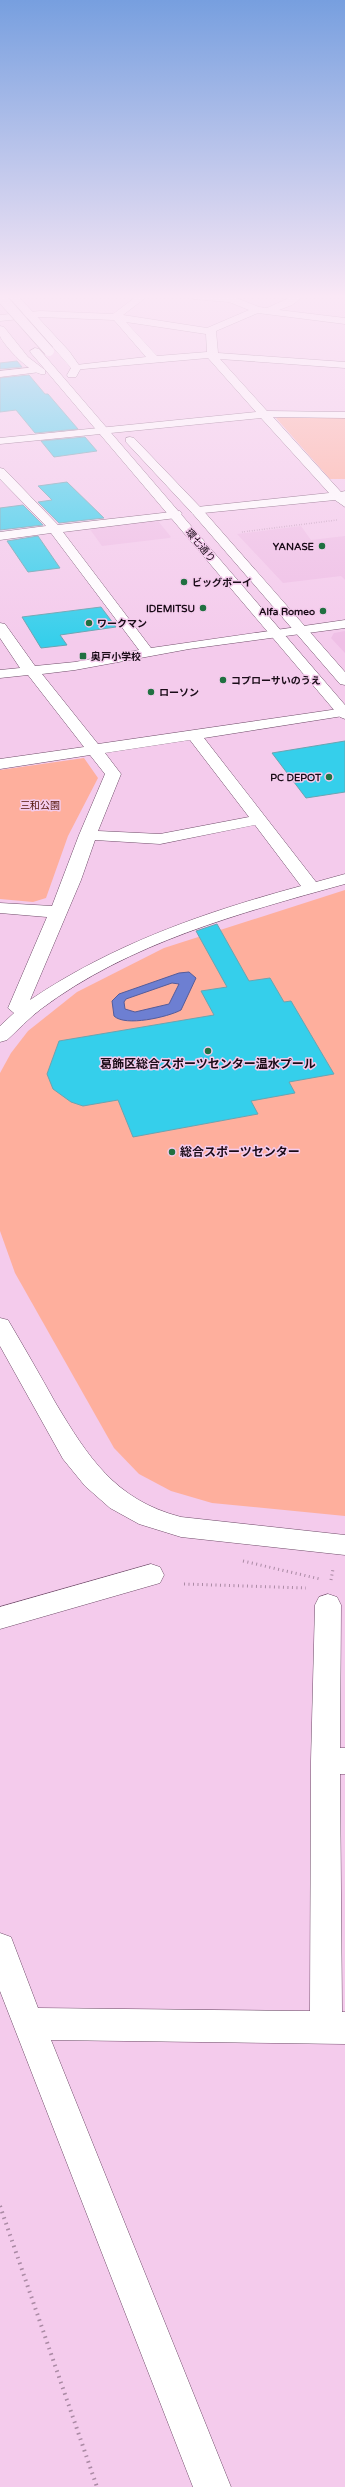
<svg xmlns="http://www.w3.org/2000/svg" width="345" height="2487" font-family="'Varela Round','Noto Sans JP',sans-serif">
<rect width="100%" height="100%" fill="#f4cbec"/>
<g fill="#efbfe6">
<polygon points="154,520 158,521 171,537 169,538 102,546 89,528"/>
<polygon points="301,526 311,540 345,536 345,580 341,576 283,583 237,534"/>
<polygon points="345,631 345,653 331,638 334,633"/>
</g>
<g fill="#feaf9d">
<polygon points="280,417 345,417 345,479 330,479 276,418"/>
<polygon points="84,758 98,778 68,836 46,898 33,902 0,899 0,770"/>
<polygon points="345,890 345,1516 212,1503 171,1491 139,1474 114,1448 15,1273 0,1231 0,1073 11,1053 28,1031 77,992 164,948"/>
</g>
<path fill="#6d7fd2" stroke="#545c9a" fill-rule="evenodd" d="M189 972 196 978 181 1010C168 1017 125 1027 114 1016L112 1001 119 994 179 973ZM172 983 179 984 169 1004 135 1012 125 1009 124 1002 126 999Z"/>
<g fill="#35cfeb" stroke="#6aa4b1">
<polygon points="17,361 22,367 0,369 0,363"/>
<polygon points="29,375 45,394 48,394 78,429 35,433 16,410 0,412 0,378"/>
<polygon points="85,437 97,451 54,457 41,441"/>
<polygon points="67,482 104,518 59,523 38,502 52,500 38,486"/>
<polygon points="23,505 43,525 0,530 0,508"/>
<polygon points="38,536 60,568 28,572 7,541"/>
<polygon points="101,607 116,627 60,635 67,645 41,648 22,617"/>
<polygon points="345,741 345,792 306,798 272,753"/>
<polygon points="217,924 249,981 270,978 284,1002 291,1001 334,1074 289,1082 295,1093 251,1101 258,1114 133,1137 118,1100 83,1106 71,1102 53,1089 47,1074 59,1041 214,1015 201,991 227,987 196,931"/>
</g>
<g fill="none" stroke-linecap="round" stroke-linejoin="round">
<g stroke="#704d6a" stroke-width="1">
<g id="minor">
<path d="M137 296H148L123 315 207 328 249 310 229 302 193 299 188 296H231L259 307 267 308 293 296H304L292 305 279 310 345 318V324L258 313 216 331 218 353 345 362V368L220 359 267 411 345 412V418L273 417 341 492 345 491V507L335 500 193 514 191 511 193 508 197 507 329 493 261 418 0 444V438L256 412 208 358 72 370 71 368 76 365 146 357 114 320 40 317 0 321V315L40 311 113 314ZM126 322 206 334 207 352 157 356Z"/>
<polygon points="36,367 41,370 40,372 0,377 0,371"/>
<path d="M0 468 4 469 58 525 180 511 182 514 176 518 63 532 151 648 345 620V628L189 649 75 670 42 674 98 744 345 708V716H343L204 738 316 882 345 874V884C240 913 129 943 41 1009 29 1018 18 1030 7 1040L0 1042V1026L14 1013 8 1008 47 917 0 913V903L52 906 79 835 105 774 90 755 0 769V759L84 747 28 675 0 678V670L20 668 0 638V623L5 624 35 666 75 662 139 650 51 533 0 540V532L46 526 0 479ZM190 740 249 817 160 834 98 831 121 774 105 753ZM255 825 301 886C205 912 113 944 30 1000L81 880 95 840 160 844Z"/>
<path d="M0 1318 8 1320C24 1347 40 1375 55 1402 88 1457 115 1500 181 1517L345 1535V1555L181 1537 139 1524 110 1508 85 1486 63 1459 0 1346Z"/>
<polygon points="151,1564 160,1567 164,1575 160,1583 0,1629 0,1607"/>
<polygon points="328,1594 337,1597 341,1605 340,1748 345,1748 345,1774 340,1774 342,2012 345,2012 345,2044 51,2040 231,2487 193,2487 0,1991 0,1933 11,1937 38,2008 310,2011 311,1761 315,1605 319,1597"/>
</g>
</g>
<g stroke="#704d6a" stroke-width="1">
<g id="major">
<polygon points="8,296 18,296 69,351 81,368 76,377 68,377 67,375 71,368"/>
<path d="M0 326 4 327 28 357 45 370V374C33 377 4 346 0 336 0 333 0 329 0 326Z"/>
<polygon points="35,348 39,349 345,705 345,719 340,717 31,353 30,351"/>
<polygon points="130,437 134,438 201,508 345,672 345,685 340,684 193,514 126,442 126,438"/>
</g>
</g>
<polyline stroke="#aa8aa4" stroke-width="1.5" stroke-dasharray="0.5 2" stroke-linecap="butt" points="242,532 337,520"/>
<g stroke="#aa8aa4" stroke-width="3" stroke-dasharray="1 3.5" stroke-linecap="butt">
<polyline points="243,1561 320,1579"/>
<polyline points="331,1580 333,1569"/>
<polyline points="184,1584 306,1588"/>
</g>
<polyline stroke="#aa8aa4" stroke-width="4" stroke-dasharray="1.5 4.5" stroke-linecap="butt" points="0,2206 97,2487"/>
<use href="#minor" fill="#fff" fill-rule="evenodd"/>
<use href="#major" fill="#fff" fill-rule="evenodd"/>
<g stroke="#704d6a" stroke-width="11" stroke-linecap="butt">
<polyline id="major-bridge" points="0,296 49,351"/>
</g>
<use href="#major-bridge" stroke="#fff" stroke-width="10"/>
</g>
<linearGradient id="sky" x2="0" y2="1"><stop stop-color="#779fdf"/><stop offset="0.46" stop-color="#fae8f6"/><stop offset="1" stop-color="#fae8f6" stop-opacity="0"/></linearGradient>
<rect width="345" height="644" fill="url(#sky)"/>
<g fill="#207041" stroke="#f4cbec" stroke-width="1.5">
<circle cx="322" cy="546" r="4"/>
<circle cx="184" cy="582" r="4"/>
<circle cx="203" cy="608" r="4"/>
<circle cx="323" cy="611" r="4"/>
<circle cx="89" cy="623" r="4"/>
<rect x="79" y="652" width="8" height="8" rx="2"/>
<circle cx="223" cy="680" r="4"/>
<circle cx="151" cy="692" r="4"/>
<circle cx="329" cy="777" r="4"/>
<circle cx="208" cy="1051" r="4"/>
<circle cx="172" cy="1152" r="4"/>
</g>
<g text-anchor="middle" stroke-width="3" stroke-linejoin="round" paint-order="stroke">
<g font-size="10" fill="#190b17" stroke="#f4cbec">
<text transform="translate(201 545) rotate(50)" y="4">環七通り</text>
</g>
<g font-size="10" font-weight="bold" fill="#190b17" stroke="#f4cbec" text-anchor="start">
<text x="314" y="550" text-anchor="end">YANASE</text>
<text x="192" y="586">ビッグボーイ</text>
<text x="195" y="612" text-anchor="end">IDEMITSU</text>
<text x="315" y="615" text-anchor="end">Alfa Romeo</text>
<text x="97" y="627">ワークマン</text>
<text x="91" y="660">奥戸小学校</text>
<text x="231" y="684">コプローサいのうえ</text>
<text x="159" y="696">ローソン</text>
<text x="321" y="781" text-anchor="end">PC DEPOT</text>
</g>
<g font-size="10" fill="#511307" stroke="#f4cbec">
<text x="40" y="809">三和公園</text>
</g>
<g font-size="12" font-weight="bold" fill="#190b17" stroke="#f4cbec">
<text x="208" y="1068">葛飾区総合スポーツセンター温水プール</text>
<text x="180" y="1156" text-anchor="start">総合スポーツセンター</text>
</g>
</g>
</svg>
